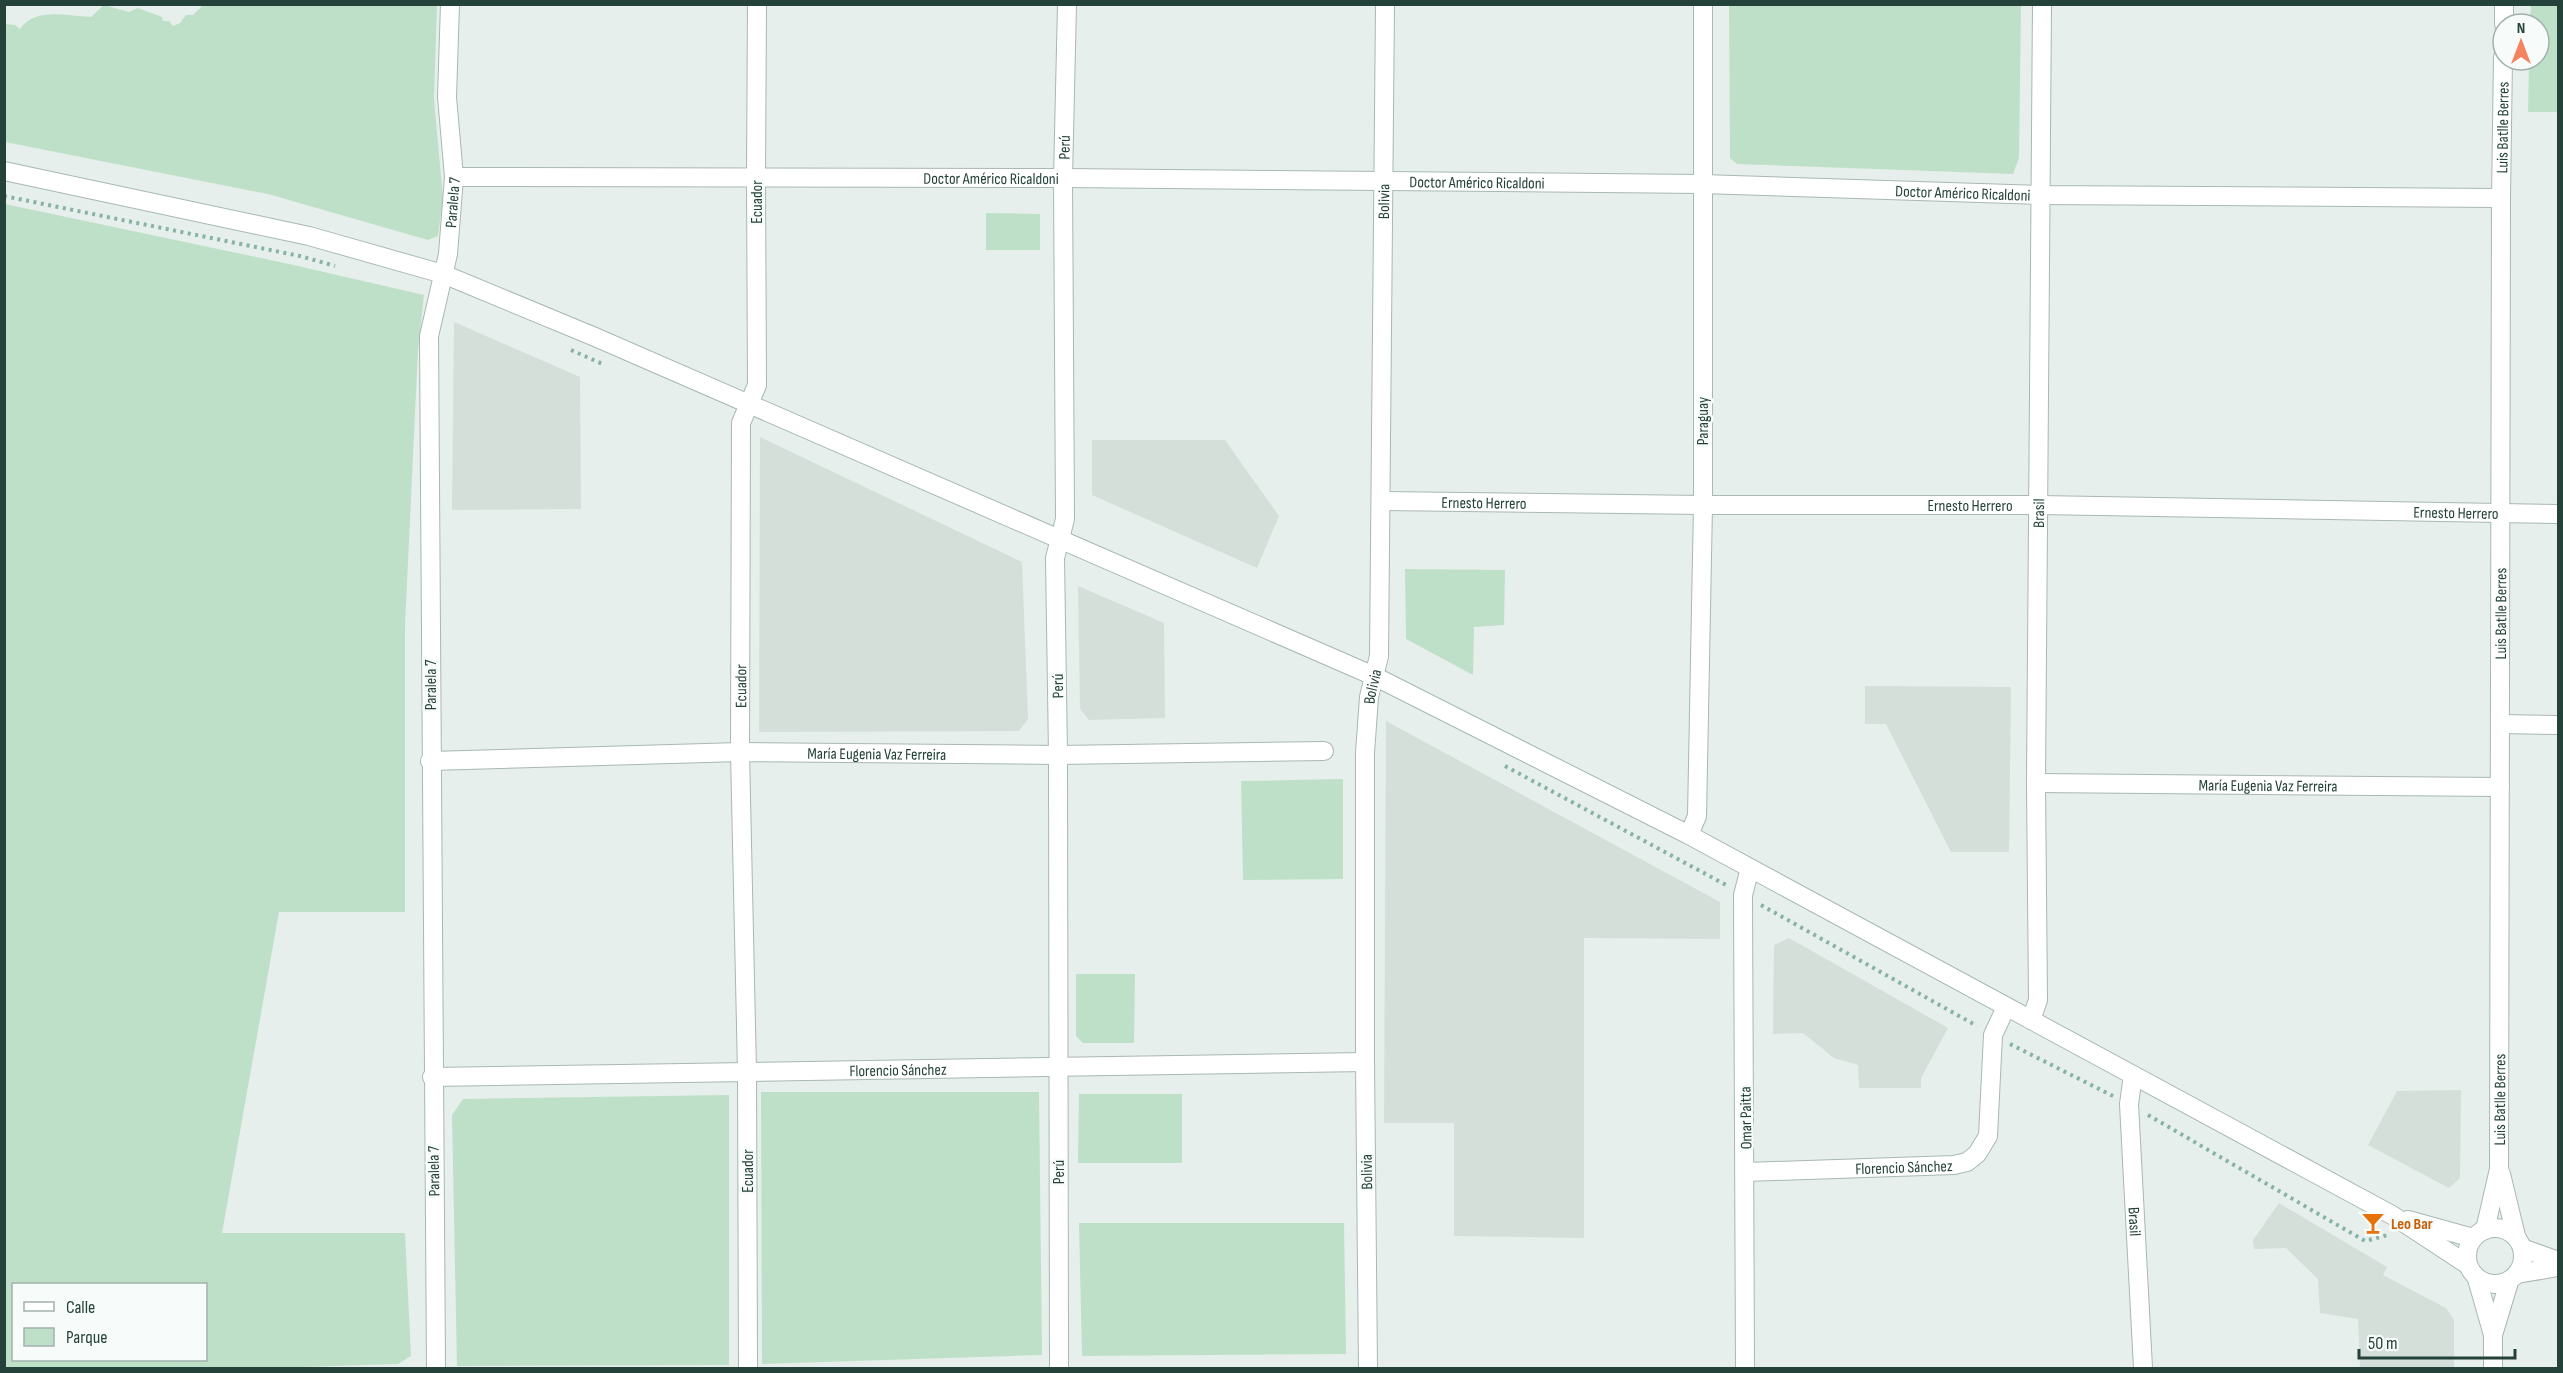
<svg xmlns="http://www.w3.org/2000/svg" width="2563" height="1373" font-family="'Sofia Sans Condensed',sans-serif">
<rect width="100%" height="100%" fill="#e6efeb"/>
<g fill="#d4dfda">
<polygon points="454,322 580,377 581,509 452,510"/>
<polygon points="760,437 1022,562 1028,719 1019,731 759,732"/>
<polygon points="1092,440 1225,440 1279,516 1257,568 1092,495"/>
<polygon points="1078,586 1164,623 1165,718 1089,720 1080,709"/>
<polygon points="1865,686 2011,687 2009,852 1951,852 1886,724 1865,724"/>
<polygon points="1386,721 1720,902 1720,939 1584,938 1584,1238 1454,1236 1454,1123 1384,1123"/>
<polygon points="1789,938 1948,1028 1921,1078 1921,1088 1859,1088 1858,1065 1834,1058 1803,1033 1773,1034 1774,945"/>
<polygon points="2461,1090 2460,1178 2449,1188 2368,1145 2397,1091"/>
<polygon points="2279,1203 2387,1267 2383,1275 2446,1308 2454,1320 2454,1368 2360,1368 2358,1319 2320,1313 2318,1279 2286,1248 2254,1249 2253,1240"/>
</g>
<g fill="#bfe0c8" fill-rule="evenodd">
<path d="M104 5 129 12 138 8 162 17 163 21H169L173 26 180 23 186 15H193L203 5H437L434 99 443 198 438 236 428 240 268 194 5 142V24L15 25 20 29C35 7 67 16 91 17Z"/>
<polygon points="1729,5 2021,5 2019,158 2013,174 1737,164 1730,158"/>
<polygon points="2531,5 2558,5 2558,112 2528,112 2529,60 2539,60 2539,24 2530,24"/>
<path d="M5 204 289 264 424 295 418 350 405 626V912H279L222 1233H405L411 1356 398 1364 270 1368H5ZM14 1284H206V1360H14Z"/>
<polygon points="986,213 1040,214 1040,250 986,250"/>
<polygon points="1405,569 1505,570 1504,625 1474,627 1473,675 1406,639"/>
<polygon points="1343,779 1343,879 1243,880 1241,781"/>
<polygon points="1076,974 1135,974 1134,1043 1083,1043 1076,1036"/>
<polygon points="761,1092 1039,1092 1042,1355 762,1364"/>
<polygon points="1079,1094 1182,1094 1182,1163 1078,1163"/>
<polygon points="729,1095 729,1365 457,1366 452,1115 463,1099"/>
<polygon points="1079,1223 1344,1223 1346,1354 1082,1356"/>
</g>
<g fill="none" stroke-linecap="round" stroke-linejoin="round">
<g stroke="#a8b8b2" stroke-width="20">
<g id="minor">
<polyline points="2504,24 2504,4"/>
<polyline points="4,171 309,236 443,274 595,337 1374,676 1689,835 2392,1215 2468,1265"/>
<path id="s1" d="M454 177 1063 178 1702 184 2039 195 2501 198"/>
<path id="s2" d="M1382 501 1703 505H2039L2558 514"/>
<polyline points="2501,724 2558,725"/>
<path id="s3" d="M430 761 740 752 1058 755 1324 751"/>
<path id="s4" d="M2036 783 2500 787"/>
<polyline points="1689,835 1697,816 1703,505 1703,4"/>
<path id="s5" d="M2031 1020 2038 1000 2036 783 2042 4"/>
<path id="s6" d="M2133 1075 2129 1104 2143 1368"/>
<path id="s7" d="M432 1077 1365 1062"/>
<path id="s8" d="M1746 1172 1954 1165 1967 1162 1977 1154 1988 1136 1993 1035 2006 1007"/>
<polyline points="2501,1174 2516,1236"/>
<polyline points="2408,1220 2473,1238"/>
<circle cx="2495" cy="1256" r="28"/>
<path id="s9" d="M2485 1230 2499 1169 2501 198 2503 57"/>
<polyline points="2522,1248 2558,1261"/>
<polyline points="2517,1274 2558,1267"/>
<polyline points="2477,1279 2493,1335 2493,1368"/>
<polyline points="2493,1335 2509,1282"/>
<path id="s10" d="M436 1368 429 336 448 254 454 177 447 97 450 4"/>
<path id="s11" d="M748 1368 747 1071 740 752 741 423 757 385 756 177 757 4"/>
<path id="s12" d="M1059 1368 1058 755 1055 558 1065 519 1063 178 1067 4"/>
<path id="s13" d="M1368 1368 1365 1062V753L1369 697 1379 656 1385 4"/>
<polyline points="1745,1368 1743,895 1750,868"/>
</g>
</g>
<g stroke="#86b3a5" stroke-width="4" stroke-dasharray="3 4.5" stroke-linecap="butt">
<polyline points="4,196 300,256 335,266"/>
<polyline points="571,350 605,365"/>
<polyline points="1505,766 1728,886"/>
<polyline points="1761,905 1977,1026"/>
<polyline points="2010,1044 2113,1096"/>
<polyline points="2148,1115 2365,1241 2388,1235"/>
</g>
<use href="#minor" stroke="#fff" stroke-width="18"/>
</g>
<defs>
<g id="bar-bare" transform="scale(1.8)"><path d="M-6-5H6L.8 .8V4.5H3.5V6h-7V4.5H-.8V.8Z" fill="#e8710a" stroke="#f7fbf9" stroke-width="2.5" paint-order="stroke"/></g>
</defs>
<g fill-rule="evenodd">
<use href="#bar-bare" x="2373" y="1223"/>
</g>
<g text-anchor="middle" stroke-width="5" stroke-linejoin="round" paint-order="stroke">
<g font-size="16" fill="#24423a" stroke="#f7fbf9">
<text dy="6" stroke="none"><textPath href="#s9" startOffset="1104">Luis Batlle Berres</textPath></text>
<text dy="6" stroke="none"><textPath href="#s12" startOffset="1222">Perú</textPath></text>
<text dy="6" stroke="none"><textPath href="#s1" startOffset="537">Doctor Américo Ricaldoni</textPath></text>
<text dy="6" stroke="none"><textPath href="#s1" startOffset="1023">Doctor Américo Ricaldoni</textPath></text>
<text dy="6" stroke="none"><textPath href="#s1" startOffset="1509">Doctor Américo Ricaldoni</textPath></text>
<text dy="6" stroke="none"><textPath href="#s10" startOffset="1168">Paralela 7</textPath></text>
<text dy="6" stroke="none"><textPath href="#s13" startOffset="1168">Bolivia</textPath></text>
<text transform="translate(756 202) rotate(-90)" y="6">Ecuador</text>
<text transform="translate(1702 421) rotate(-90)" y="6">Paraguay</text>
<text dy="6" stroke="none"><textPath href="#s2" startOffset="102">Ernesto Herrero</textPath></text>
<text dy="6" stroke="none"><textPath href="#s2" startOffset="588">Ernesto Herrero</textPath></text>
<text dy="6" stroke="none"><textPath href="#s5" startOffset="508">Brasil</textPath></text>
<text dy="6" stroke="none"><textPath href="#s2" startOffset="1074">Ernesto Herrero</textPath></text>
<text dy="6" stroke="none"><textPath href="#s9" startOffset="618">Luis Batlle Berres</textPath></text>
<text transform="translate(430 685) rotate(-90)" y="6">Paralela 7</text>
<text dy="6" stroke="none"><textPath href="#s11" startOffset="682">Ecuador</textPath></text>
<text transform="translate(1057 686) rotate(-91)" y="6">Perú</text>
<text dy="6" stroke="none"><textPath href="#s13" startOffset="682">Bolivia</textPath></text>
<text dy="6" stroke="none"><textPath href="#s3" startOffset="447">María Eugenia Vaz Ferreira</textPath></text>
<text dy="6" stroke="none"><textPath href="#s4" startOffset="232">María Eugenia Vaz Ferreira</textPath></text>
<text dy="6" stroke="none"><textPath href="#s7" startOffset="466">Florencio Sánchez</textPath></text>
<text dy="6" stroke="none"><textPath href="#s9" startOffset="132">Luis Batlle Berres</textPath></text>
<text transform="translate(1745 1118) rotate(-91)" y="6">Omar Paitta</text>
<text dy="6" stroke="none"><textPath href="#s8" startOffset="158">Florencio Sánchez</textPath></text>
<text transform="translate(433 1171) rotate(-91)" y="6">Paralela 7</text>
<text transform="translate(747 1171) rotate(-90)" y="6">Ecuador</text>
<text transform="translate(1058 1172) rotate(-90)" y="6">Perú</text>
<text transform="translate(1366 1172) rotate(-91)" y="6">Bolivia</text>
<text dy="6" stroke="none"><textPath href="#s6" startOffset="147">Brasil</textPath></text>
</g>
<g font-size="16" font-weight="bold" fill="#c56008" stroke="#f7fbf9" text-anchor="start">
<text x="2391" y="1229">Leo Bar</text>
</g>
</g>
<rect width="2563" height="1373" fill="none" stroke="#24423a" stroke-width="12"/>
<rect x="12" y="1283" width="195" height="78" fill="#f7fbf9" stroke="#a3b1ad" stroke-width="1.5"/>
<rect x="24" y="1302" width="30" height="9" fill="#ffffff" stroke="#a3b1ad" stroke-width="1.5"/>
<text x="66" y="1313" font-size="18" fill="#24423a">Calle</text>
<rect x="24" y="1328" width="30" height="18" fill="#bfe0c8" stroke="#a3b1ad" stroke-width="1.5"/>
<text x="66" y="1343" font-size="18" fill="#24423a">Parque</text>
<g transform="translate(2521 42)"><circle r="28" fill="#f7fbf9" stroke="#a3b1ad" stroke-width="1.5"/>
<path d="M0-4.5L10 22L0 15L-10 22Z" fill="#f4845f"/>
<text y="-9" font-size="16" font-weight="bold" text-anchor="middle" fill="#24423a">N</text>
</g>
<path d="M2359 1349v9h156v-9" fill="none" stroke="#24423a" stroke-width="3"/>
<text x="2368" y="1349" font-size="18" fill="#24423a" stroke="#f7fbf9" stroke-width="4.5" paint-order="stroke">50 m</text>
</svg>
